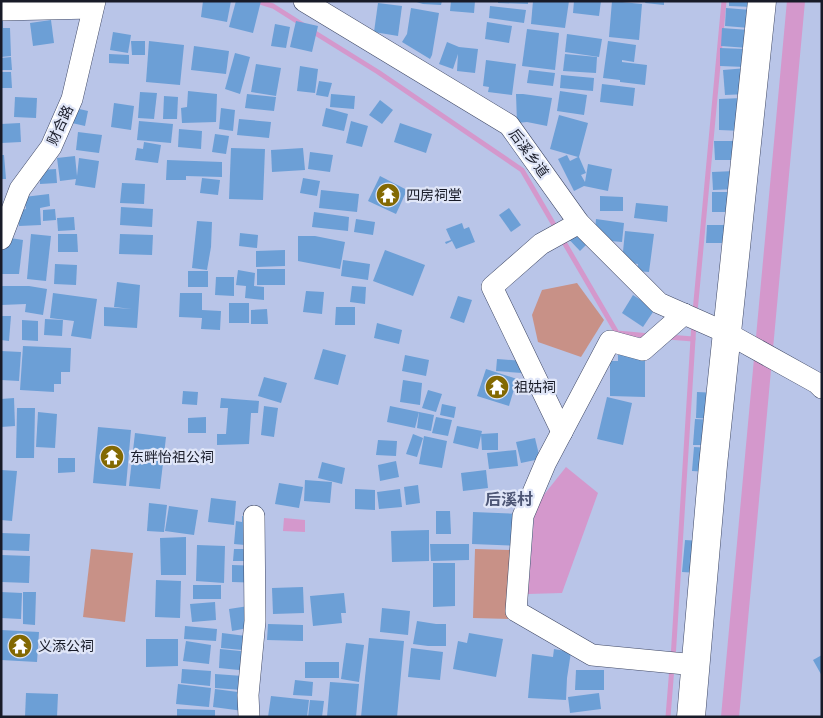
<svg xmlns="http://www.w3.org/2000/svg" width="823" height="718" font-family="Inter,'Noto Sans SC',sans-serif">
<rect width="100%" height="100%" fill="#b9c5e8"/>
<g fill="#c89187">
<polygon points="577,283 604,320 581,357 538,342 532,315 542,290"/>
<polygon points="91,549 133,553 125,622 83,617"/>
<polygon points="475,549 513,550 511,619 473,618"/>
</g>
<g fill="#d498cc">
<polygon points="566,467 598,493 562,593 528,594 535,506"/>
<polygon points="284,518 305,520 305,532 283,531"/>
</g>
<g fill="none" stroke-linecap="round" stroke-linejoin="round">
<g stroke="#d498cc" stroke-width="5">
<polyline points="257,1 273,6 303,25"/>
<polyline points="312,31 378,72 522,170 557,230"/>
<polyline points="561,237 617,333 650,336"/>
<polyline points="695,312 724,1"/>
<polyline points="668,337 693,339"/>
<polyline points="673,659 694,323"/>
<polyline points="668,717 672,667"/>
</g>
<polyline stroke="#d498cc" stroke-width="18" points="730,717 796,1"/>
</g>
<g fill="#6c9fd6">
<polygon points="203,1 231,1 227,22 201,17"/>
<polygon points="236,1 261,1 253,33 229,27"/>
<polygon points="413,1 442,1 441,5 423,4"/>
<polygon points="451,1 475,1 474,13 450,11"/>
<polygon points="498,1 528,1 528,4 498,3"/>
<polygon points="533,1 569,1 565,28 531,24"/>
<polygon points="574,1 601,1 599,16 573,13"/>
<polygon points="612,1 642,4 639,40 609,37"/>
<polygon points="646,1 664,1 664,5 645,3"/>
<polygon points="729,1 753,1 753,7 729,6"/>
<polygon points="378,3 402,6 398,36 374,32"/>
<polygon points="490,6 526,10 524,23 489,18"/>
<polygon points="411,8 439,13 432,55 430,59 402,42 407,34"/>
<polygon points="726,8 751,10 750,28 725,26"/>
<polygon points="1,20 3,20 3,28 10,28 11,56 1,57"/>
<polygon points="51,20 54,43 33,46 30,23"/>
<polygon points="296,21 318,26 312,52 290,47"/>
<polygon points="487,22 512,26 509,43 485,39"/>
<polygon points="275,24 290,27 286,48 271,46"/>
<polygon points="722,28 749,30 748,48 721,46"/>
<polygon points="527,29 559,33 555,70 522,66"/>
<polygon points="113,32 131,35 128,53 110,50"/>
<polygon points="567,34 602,39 599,57 565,52"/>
<polygon points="131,41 145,41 145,55 132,55"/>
<polygon points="149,41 184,45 180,85 146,82"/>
<polygon points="608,41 636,45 634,62 622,60 622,62 647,65 645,85 620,82 620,80 603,78"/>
<polygon points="447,42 459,47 478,49 475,73 457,71 458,54 453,69 439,64"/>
<polygon points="194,46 229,51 226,74 191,70"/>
<polygon points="720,48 746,49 745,67 720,66"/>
<polygon points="235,53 250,57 240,94 225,89"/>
<polygon points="109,54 129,55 129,64 109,63"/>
<polygon points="565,54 597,57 596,73 563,71"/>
<polygon points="11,57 12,70 1,70 1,58"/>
<polygon points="486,60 516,64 512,95 488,92 489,87 483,86"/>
<polygon points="256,64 281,68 276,96 251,92"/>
<polygon points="300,66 318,69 315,93 297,91"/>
<polygon points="747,68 748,94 725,95 723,70"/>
<polygon points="529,70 555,73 553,86 527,83"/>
<polygon points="1,72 11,72 12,88 1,88"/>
<polygon points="561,75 594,78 593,91 560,88"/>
<polygon points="319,81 332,83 328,97 316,95"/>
<polygon points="602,84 635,88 633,106 600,102"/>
<polygon points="188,91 217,94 216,122 182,123 181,108 187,107"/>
<polygon points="560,91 587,95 584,115 557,111"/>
<polygon points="140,92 157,93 154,119 138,118"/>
<polygon points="247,94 276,97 274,111 245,108"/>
<polygon points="331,94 355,96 354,109 330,107"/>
<polygon points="516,94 523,94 552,98 547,126 527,122 517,123"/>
<polygon points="164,96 178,97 177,119 163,119"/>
<polygon points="15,97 37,98 36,118 14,117"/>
<polygon points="742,98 743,131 719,130 719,99"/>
<polygon points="380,100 393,110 382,124 369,115"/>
<polygon points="114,103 134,106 131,130 111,127"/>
<polygon points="75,108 88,111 85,126 72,123"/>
<polygon points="221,108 235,110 233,131 219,129"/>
<polygon points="326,108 348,114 344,131 322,126"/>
<polygon points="559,115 588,123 579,157 586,173 581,175 585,182 588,164 612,169 608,191 584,186 574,191 558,159 567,155 570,161 578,157 550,149"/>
<polygon points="239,119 271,122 269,138 237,135"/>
<polygon points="139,121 173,124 171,143 137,140"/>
<polygon points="351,121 368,126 362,147 346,143"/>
<polygon points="20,123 21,142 1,143 1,124"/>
<polygon points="400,123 432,134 426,153 394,142"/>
<polygon points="179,129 202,131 201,149 178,147"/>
<polygon points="78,132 102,135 99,153 76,150"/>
<polygon points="215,134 229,136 226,154 212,152"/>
<polygon points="714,141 736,141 736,160 715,160"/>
<polygon points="144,142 161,145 158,163 135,160 137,148 143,149"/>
<polygon points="231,148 265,149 263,200 229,199"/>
<polygon points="303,148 305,170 272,172 271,150"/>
<polygon points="310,152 333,155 330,172 308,169"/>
<polygon points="1,155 4,155 6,179 1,179"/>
<polygon points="75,156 77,176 79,158 99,161 95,188 75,185 76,179 60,181 57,158"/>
<polygon points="167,160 222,162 222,177 186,176 186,180 166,180"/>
<polygon points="56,169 57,183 40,184 40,170"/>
<polygon points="735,171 735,189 713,190 712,172"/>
<polygon points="380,176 407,190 396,214 368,201"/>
<polygon points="202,178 220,180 218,195 200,193"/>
<polygon points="303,178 320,181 317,196 300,193"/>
<polygon points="122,183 145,184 144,204 120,203"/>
<polygon points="321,190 359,194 357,212 319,208"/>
<polygon points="712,192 734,192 733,212 712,212"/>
<polygon points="49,194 50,206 40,208 41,225 19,226 18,210 26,209 24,197"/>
<polygon points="600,196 623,197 623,211 600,211"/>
<polygon points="636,203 668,206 667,222 634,218"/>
<polygon points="121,207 153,209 152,227 120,225"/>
<polygon points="509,208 521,225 511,232 499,215"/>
<polygon points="55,209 56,220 43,221 43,210"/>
<polygon points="314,212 349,217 348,231 312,227"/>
<polygon points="74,217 75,230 58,231 57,218"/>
<polygon points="356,219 375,222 373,235 354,232"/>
<polygon points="596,219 624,223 622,242 600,240 595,231"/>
<polygon points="197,221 212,222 211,247 207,270 192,268"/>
<polygon points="462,223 464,229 469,227 475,242 456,249 452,241 446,244 445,242 451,240 446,229"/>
<polygon points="707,225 732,225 732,243 706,243"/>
<polygon points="625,231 654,234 649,272 637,271 638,264 622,262"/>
<polygon points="562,232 592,239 580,251"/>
<polygon points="240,233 258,235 257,248 239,246"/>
<polygon points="31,234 51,236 46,281 27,279"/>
<polygon points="58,234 77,234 78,252 58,252"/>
<polygon points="120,234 153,235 152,255 119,254"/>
<polygon points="298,236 315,236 345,242 340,269 298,261"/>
<polygon points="4,237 23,240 19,274 1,274 1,255"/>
<polygon points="285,250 285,266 256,267 256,251"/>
<polygon points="385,250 425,265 413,296 373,281"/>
<polygon points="343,260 370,264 368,280 341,276"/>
<polygon points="55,264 77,265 76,285 54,284"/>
<rect x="257" y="269" width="28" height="16"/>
<polygon points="238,270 255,273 254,286 264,287 264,300 245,298 246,286 236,285"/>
<rect x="188" y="271" width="20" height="16"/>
<polygon points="216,277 234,277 234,296 215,295"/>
<polygon points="117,282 140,285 137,328 104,326 104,307 132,309 114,307"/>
<polygon points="1,286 29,286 47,289 43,315 25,312 26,304 1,305"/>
<polygon points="352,286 366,287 365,304 350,302"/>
<polygon points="306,291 324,292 322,314 303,312"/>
<polygon points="53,293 97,299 91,339 71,336 74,321 50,318"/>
<polygon points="180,293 202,293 202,310 221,311 220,330 201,329 202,318 179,317"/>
<polygon points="633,295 655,309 643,327 622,313"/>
<polygon points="458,296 472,300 464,323 450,318"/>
<rect x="229" y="303" width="20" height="20"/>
<polygon points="336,307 355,307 355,325 335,325"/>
<polygon points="267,309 268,324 251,324 251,310"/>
<polygon points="1,316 11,316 9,341 1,340"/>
<polygon points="45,319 63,320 62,336 44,335"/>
<polygon points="22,320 38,321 38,341 22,340"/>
<polygon points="377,323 402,330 399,344 374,338"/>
<polygon points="23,346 71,348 70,372 61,372 61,384 54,384 54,392 20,390"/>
<polygon points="323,349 346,355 338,385 314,379"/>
<polygon points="1,351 21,352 19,381 1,380"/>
<polygon points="405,355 429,360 426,376 402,371"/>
<polygon points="618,355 645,355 645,397 610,396 610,361 618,361"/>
<polygon points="497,359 523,361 522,373 496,371"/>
<polygon points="486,369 517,379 509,406 477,396"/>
<polygon points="264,377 287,383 281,403 258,396"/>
<polygon points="403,380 422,383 420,405 400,402"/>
<polygon points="428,390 442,394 436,412 422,408"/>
<polygon points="183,391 198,392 197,405 182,404"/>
<polygon points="697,392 718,393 717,419 696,418"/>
<polygon points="607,397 632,403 623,445 597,439"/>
<polygon points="14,398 15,426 1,427 1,399"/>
<polygon points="221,398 259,401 258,413 251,413 249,444 217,445 217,434 226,434 228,408 220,408"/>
<polygon points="442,404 456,407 454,418 440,415"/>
<polygon points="264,406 278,408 274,437 261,435"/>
<polygon points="390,406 419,412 415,428 387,422"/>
<polygon points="17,408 35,408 34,458 16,458"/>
<polygon points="38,412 57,414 55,448 36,447"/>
<polygon points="419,412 434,415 431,431 417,428"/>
<polygon points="206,417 206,433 188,433 188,418"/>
<polygon points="436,417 452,420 448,436 432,433"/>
<polygon points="695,419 715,420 714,445 693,445"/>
<polygon points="457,426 482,431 478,449 453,443"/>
<polygon points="98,427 131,430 126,486 93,483"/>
<polygon points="135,433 166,437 160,489 129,486"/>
<polygon points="498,433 498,450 482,450 481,434"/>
<polygon points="413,434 423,438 417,457 406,454"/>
<polygon points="424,436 447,441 442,468 419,464"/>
<polygon points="535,438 540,459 521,463 516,442"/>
<polygon points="378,440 397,441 396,456 376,455"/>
<polygon points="694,447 711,448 709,472 692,471"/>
<polygon points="516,450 518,466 489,469 487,453"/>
<polygon points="58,458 75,458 75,472 58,473"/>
<polygon points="396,461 399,477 380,481 378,465"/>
<polygon points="322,462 345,468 342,484 318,478"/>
<polygon points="1,470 17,471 12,521 1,520"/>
<polygon points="486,470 488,488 463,491 461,473"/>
<polygon points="305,480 332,482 330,503 304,501"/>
<polygon points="279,483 303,487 299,508 275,504"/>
<polygon points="418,485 420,503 406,505 404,487"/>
<polygon points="355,489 375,490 375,510 355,509"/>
<polygon points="400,489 402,507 379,509 377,492"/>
<polygon points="211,498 236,501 234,525 208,522"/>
<polygon points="149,503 167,505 164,532 147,531"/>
<polygon points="169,506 198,510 194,535 165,531"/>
<polygon points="436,511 450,511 451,534 436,534"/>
<polygon points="473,512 522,514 520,546 472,544"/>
<polygon points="242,516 259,518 257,546 234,544 236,521 242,522"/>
<polygon points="429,530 429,561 392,562 391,531"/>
<polygon points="1,533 30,534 29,551 1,550"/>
<polygon points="186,537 186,575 161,575 160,538"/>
<polygon points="685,540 701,541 699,573 682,572"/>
<polygon points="430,544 469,544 469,560 431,561"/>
<polygon points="197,545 225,546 224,583 196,581"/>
<polygon points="234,549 260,549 260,561 233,561"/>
<polygon points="1,555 30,556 29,583 1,582"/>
<polygon points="433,563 455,563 455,606 433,607"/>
<polygon points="232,565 262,566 262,583 232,582"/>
<polygon points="156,580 181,581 180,618 155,617"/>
<rect x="193" y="585" width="28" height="14"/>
<polygon points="303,587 304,613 273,614 272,588"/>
<polygon points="1,592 22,593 21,619 1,618"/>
<polygon points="23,592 36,592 35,625 23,624"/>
<polygon points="344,593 346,613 341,613 342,623 313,626 310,596"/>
<polygon points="215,602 216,620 192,622 190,604"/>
<polygon points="255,605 259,626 232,631 229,609"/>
<polygon points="382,608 410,611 408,635 380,632"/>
<polygon points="417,621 436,624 446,624 446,646 428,646 413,644"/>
<polygon points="268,624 303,625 303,641 267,640"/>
<polygon points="185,626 217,629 216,641 184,639"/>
<polygon points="1,630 39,632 37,662 1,660"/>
<polygon points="222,633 254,637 253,651 221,648"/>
<polygon points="469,633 503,639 496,677 453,669 458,641 467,643"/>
<polygon points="369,638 404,641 397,717 361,717"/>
<polygon points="146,639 178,639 178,666 146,667"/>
<polygon points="186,641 211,645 209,664 183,661"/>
<polygon points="346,643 364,645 359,682 341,679"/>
<polygon points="411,648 443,652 440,680 408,677"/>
<polygon points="220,649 250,652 249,671 219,668"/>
<polygon points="554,649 571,652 567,678 566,700 528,698 532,654 553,657"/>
<polygon points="822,655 822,676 813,660"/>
<rect x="305" y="662" width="34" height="16"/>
<polygon points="182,669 211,671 210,686 181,683"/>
<polygon points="576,670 604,670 604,690 575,690"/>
<polygon points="215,674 243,676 242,690 215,688"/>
<polygon points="295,680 313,682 312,696 293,695"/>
<polygon points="330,682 359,684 356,717 327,717"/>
<polygon points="178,684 211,688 209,707 176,704"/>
<polygon points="215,689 253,694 251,712 213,707"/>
<polygon points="26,693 58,694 57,717 25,717"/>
<polygon points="599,693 601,709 570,713 568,697"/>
<polygon points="271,696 309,700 307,717 268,717"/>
<polygon points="310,700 324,701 322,717 308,717"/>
<polygon points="177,709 215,710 215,717 177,717"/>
</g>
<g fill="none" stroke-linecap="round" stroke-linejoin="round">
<g stroke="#3f4865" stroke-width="22">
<g id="minor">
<polyline points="304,1 509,125 579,223 659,303 727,333 817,383 822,388"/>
<polyline points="1,10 93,8"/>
<polyline points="1,239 20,189 51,147 72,99 95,1"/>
<polyline points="684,314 643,350 610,341 546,462 523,516 516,611 592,655 696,665"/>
<polyline points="562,432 492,287 541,244 579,223"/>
<polyline points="249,717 248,695 255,621 254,516"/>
</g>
</g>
<g stroke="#3f4865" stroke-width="29">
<polyline id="major" points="691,717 713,465 762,1"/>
</g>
<use href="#minor" stroke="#fff" stroke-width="21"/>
<use href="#major" stroke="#fff" stroke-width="28"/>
</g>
<defs>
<g id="temple-disc" transform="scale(1.25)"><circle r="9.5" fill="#836902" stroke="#e0e6f8"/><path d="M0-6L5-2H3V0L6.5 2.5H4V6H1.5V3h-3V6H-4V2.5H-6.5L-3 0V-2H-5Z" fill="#fff"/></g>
</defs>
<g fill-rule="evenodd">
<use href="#temple-disc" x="388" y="195"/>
<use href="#temple-disc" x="497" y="387"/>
<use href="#temple-disc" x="112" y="457"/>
<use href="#temple-disc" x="20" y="646"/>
</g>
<g text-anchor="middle" stroke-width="4.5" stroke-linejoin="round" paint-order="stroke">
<g font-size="14" fill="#181b28" stroke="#e0e6f8">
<text transform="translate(60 125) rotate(-65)" y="5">财合路</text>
<text transform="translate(529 153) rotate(54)" y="5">后溪乡道</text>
</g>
<g font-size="14" fill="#181b28" stroke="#e0e6f8" text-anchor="start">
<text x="406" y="200">四房祠堂</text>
<text x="514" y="392">祖姑祠</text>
<text x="130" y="462">东畔怡祖公祠</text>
<text x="38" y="651">义添公祠</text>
</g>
<g font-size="16" font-weight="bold" fill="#4d5675" stroke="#e0e6f8">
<text x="509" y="505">后溪村</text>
</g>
</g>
<rect width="823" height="718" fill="none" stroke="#181b28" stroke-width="5"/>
</svg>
